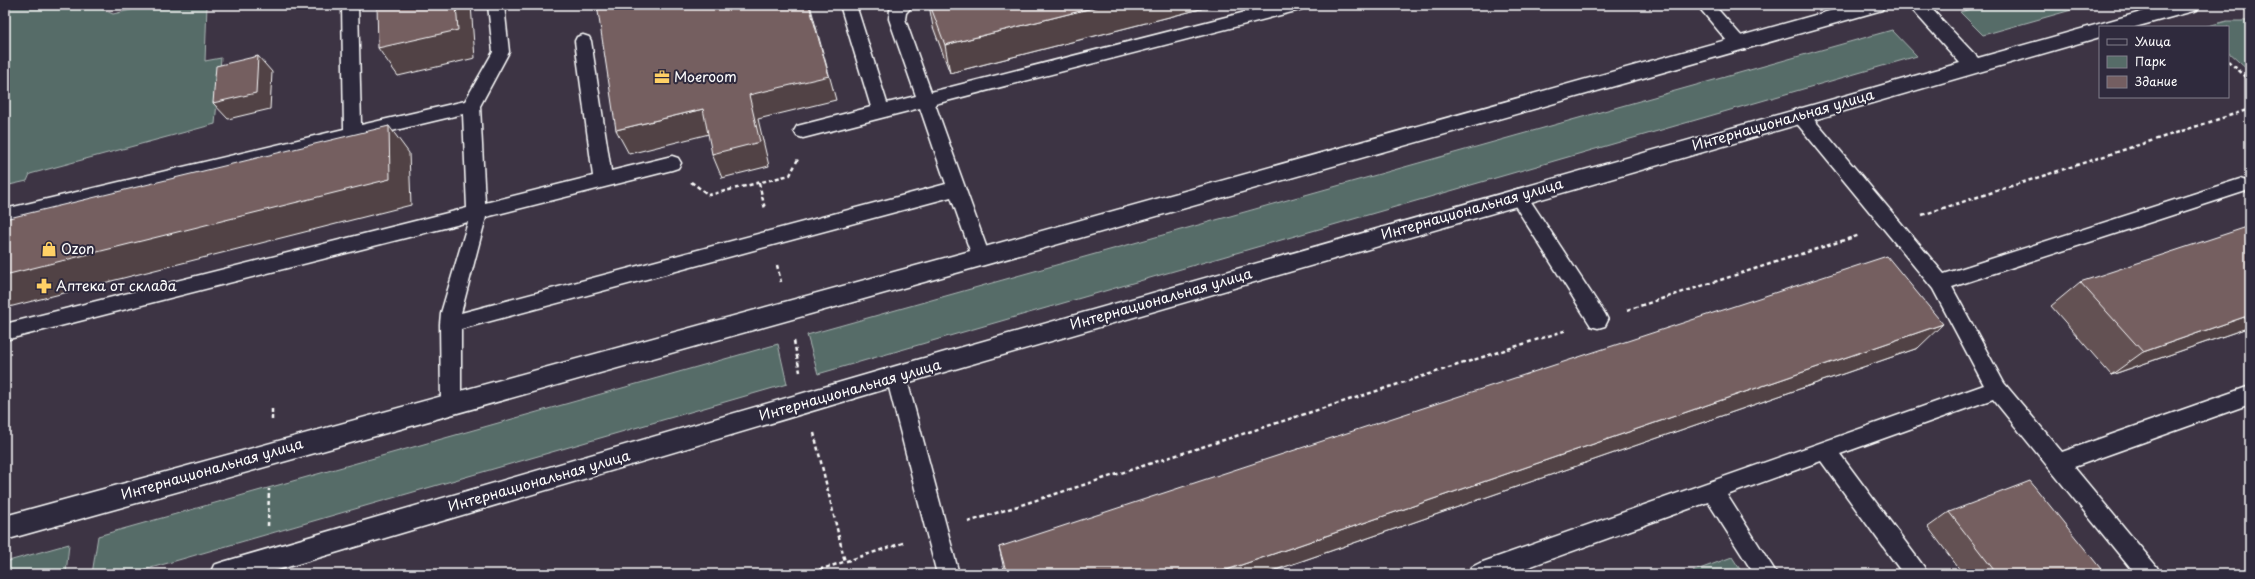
<svg xmlns="http://www.w3.org/2000/svg" width="2255" height="579" font-family="'Playpen Sans',sans-serif">
<rect width="100%" height="100%" fill="#3d3444"/>
<filter id="ink" filterUnits="userSpaceOnUse"><feTurbulence type="fractalNoise" baseFrequency=".025" numOctaves="2"/><feDisplacementMap in="SourceGraphic" scale="8" xChannelSelector="R" yChannelSelector="G"/><feConvolveMatrix kernelMatrix="1 2 1 2 8 2 1 2 1" color-interpolation-filters="sRGB"/></filter>
<g filter="url(#ink)">
<g fill="#566c68" stroke="#aab6b4">
<polygon points="5,5 93,5 113,14 152,5 207,5 205,61 221,58 215,124 30,174 27,181 5,186"/>
<polygon points="1985,5 2089,5 1983,35 1960,12"/>
<polygon points="2227,21 2250,21 2250,72 2228,52 2228,27 2204,27"/>
<polygon points="1892,30 1917,56 818,374 807,335"/>
<polygon points="778,344 787,384 130,574 92,574 98,536"/>
<polygon points="69,544 66,574 5,574 5,562"/>
<polygon points="1732,557 1743,574 1686,574"/>
</g>
<g fill="none" stroke-linecap="round" stroke-linejoin="round">
<g stroke="#fff" stroke-width="3">
<g id="lane">
<polygon points="342,5 358,5 361,125 465,101 493,52 488,5 504,5 509,52 480,106 485,203 593,176 575,41 577,37 583,35 589,37 591,41 611,171 672,156 678,158 681,163 678,168 672,170 486,217 461,313 946,184 920,108 803,138 797,136 794,131 797,126 871,107 840,5 856,5 887,103 916,96 889,19 890,10 894,5 913,5 906,13 905,19 931,92 1273,5 1304,5 1302,9 1296,11 935,104 990,257 988,262 981,265 974,262 951,197 461,329 461,403 458,409 451,412 444,409 441,403 440,324 441,313 468,222 5,340 5,324 467,208 463,114 5,223 5,209 344,129"/>
<polygon points="1697,5 1714,5 1744,39 1746,43 1744,47 1738,49 1732,47"/>
<polygon points="1800,108 1806,110 1944,274 2240,179 2246,181 2249,186 2246,191 1952,287 2004,383 2062,452 2250,386 2250,404 2074,467 2157,567 2160,574 2135,574 1993,399 1840,454 1924,567 1927,574 1903,574 1821,461 1727,495 1777,574 1754,574 1708,502 1509,574 1469,574 1472,567 1480,563 1984,385 1933,289 1794,120 1791,115 1794,110"/>
<polygon points="1518,189 1524,191 1605,314 1608,320 1605,326 1598,328 1591,326 1512,201 1509,196 1512,191"/>
<polygon points="896,367 903,370 906,376 959,574 937,574 886,376 889,370"/>
</g>
</g>
<g stroke="#fff" stroke-width="3">
<g id="primary">
<polygon points="1851,5 1884,5 1882,10 1875,12 981,266 5,540 5,516 981,248"/>
<polygon points="1908,5 1928,5 1978,58 2166,5 2199,5 2197,10 2135,27 2100,27 2100,37 896,386 264,574 210,574 214,565 223,562 896,366 1960,63"/>
</g>
</g>
<g stroke="#fff" stroke-width="2.5" stroke-dasharray="4 3" stroke-linecap="butt">
<polyline points="2228,61 2250,80"/>
<polyline points="691,182 709,195 790,175 798,159"/>
<polyline points="759,183 765,209"/>
<polyline points="1922,215 2250,109"/>
<polyline points="777,265 781,282"/>
<polyline points="1627,310 1860,235"/>
<polyline points="794,341 800,372"/>
<polyline points="272,409 272,420"/>
<polyline points="814,433 845,562"/>
<polyline points="968,522 1567,330"/>
<polyline points="268,526 269,489"/>
<polyline points="806,574 906,542"/>
</g>
<use href="#lane" fill="#2f2a3d" fill-rule="evenodd"/>
<use href="#primary" fill="#2f2a3d" fill-rule="evenodd"/>
</g>
<g fill="#645153" stroke="#fff">
<polygon points="929,5 1216,5 950,73 933,27"/>
<polygon points="2080,282 2250,327 2111,375 2051,306"/>
<polygon points="1918,348 1264,574 1005,574 999,547"/>
<polygon points="1949,512 2105,574 1963,574 1928,527"/>
</g>
<g fill="#514244" stroke="#fff">
<polygon points="456,5 471,5 475,58 398,76 378,48"/>
<polygon points="810,5 836,100 758,119 769,166 722,178 712,154 749,95"/>
<polygon points="1104,5 1216,5 950,73 945,45"/>
<polygon points="258,56 272,72 270,109 228,119 213,103"/>
<polygon points="703,109 713,133 629,154 616,130"/>
<polygon points="389,126 409,153 411,205 5,308 5,275"/>
<polygon points="2250,315 2250,327 2111,375 2143,352"/>
<polygon points="1943,324 1918,348 1264,574 1215,574"/>
</g>
<g fill="#745e61" stroke="#fff">
<polygon points="377,5 456,5 458,30 378,48"/>
<polygon points="597,5 809,5 829,76 749,95 760,142 712,154 703,109 616,130"/>
<polygon points="930,5 1104,5 945,45"/>
<polygon points="258,56 256,93 213,103 216,66"/>
<polygon points="389,126 390,179 5,275 5,219"/>
<polygon points="2250,226 2250,315 2143,352 2080,282"/>
<polygon points="1887,256 1943,324 1215,574 1007,574 999,547"/>
<polygon points="2030,481 2105,574 1997,574 1949,512"/>
</g>
</g>
<defs>
<g id="office-bare" transform="scale(1.2)"><path d="M-6-3h4V-5.5h4V-3h4V5H-6ZM-1-4.5V-3h2v-1.5ZM-6 0V1H6V0Z" fill="#ffd166" stroke="#2f2a3d" stroke-width="2.5" paint-order="stroke"/></g>
<g id="shop-bare" transform="scale(1.2)"><path d="M-5-2.5h2.3a2.7 3.5 0 0 1 5.4 0H5L5.5 6h-11ZM-1.5-2.5h3a1.5 2.3 0 0 0-3 0Z" fill="#ffd166" stroke="#2f2a3d" stroke-width="2.5" paint-order="stroke"/></g>
<g id="pharmacy-bare" transform="scale(1.2)"><path d="M-2-6h4v4h4v4h-4v4h-4v-4h-4v-4h4Z" fill="#ffd166" stroke="#2f2a3d" stroke-width="2.5" paint-order="stroke"/></g>
</defs>
<g fill-rule="evenodd">
<use href="#office-bare" x="662" y="77"/>
<use href="#shop-bare" x="49" y="249"/>
<use href="#pharmacy-bare" x="44" y="286"/>
</g>
<g text-anchor="middle" stroke-width="4" stroke-linejoin="round" paint-order="stroke">
<g font-size="14" fill="#fff" stroke="#2f2a3d" text-anchor="start">
<text x="674" y="82">Moeroom</text>
<text x="61" y="254">Ozon</text>
<text x="56" y="291">Аптека от склада</text>
</g>
<g font-size="14" fill="#fff" stroke="#2f2a3d">
<text transform="translate(1783 120) rotate(-16)" y="5">Интернациональная улица</text>
<text transform="translate(1472 209) rotate(-16)" y="5">Интернациональная улица</text>
<text transform="translate(1161 299) rotate(-16)" y="5">Интернациональная улица</text>
<text transform="translate(850 390) rotate(-16)" y="5">Интернациональная улица</text>
<text transform="translate(212 469) rotate(-16)" y="5">Интернациональная улица</text>
<text transform="translate(539 481) rotate(-16)" y="5">Интернациональная улица</text>
</g>
</g>
<rect width="2255" height="579" fill="none" stroke="#2f2a3d" stroke-width="20"/>
<rect x="10" y="10" width="2235" height="559" fill="none" stroke="#fff" stroke-width="1.5" filter="url(#ink)"/>
<rect x="2099" y="26" width="130" height="72" fill="#2f2a3d" stroke="#827f8b"/>
<rect x="2107" y="39" width="20" height="6" fill="#2f2a3d" stroke="#827f8b"/>
<text x="2135" y="46" font-size="12" fill="#ffffff">Улица</text>
<rect x="2107" y="56" width="20" height="12" fill="#566c68" stroke="#827f8b"/>
<text x="2135" y="66" font-size="12" fill="#ffffff">Парк</text>
<rect x="2107" y="76" width="20" height="12" fill="#745e61" stroke="#827f8b"/>
<text x="2135" y="86" font-size="12" fill="#ffffff">Здание</text>
</svg>
